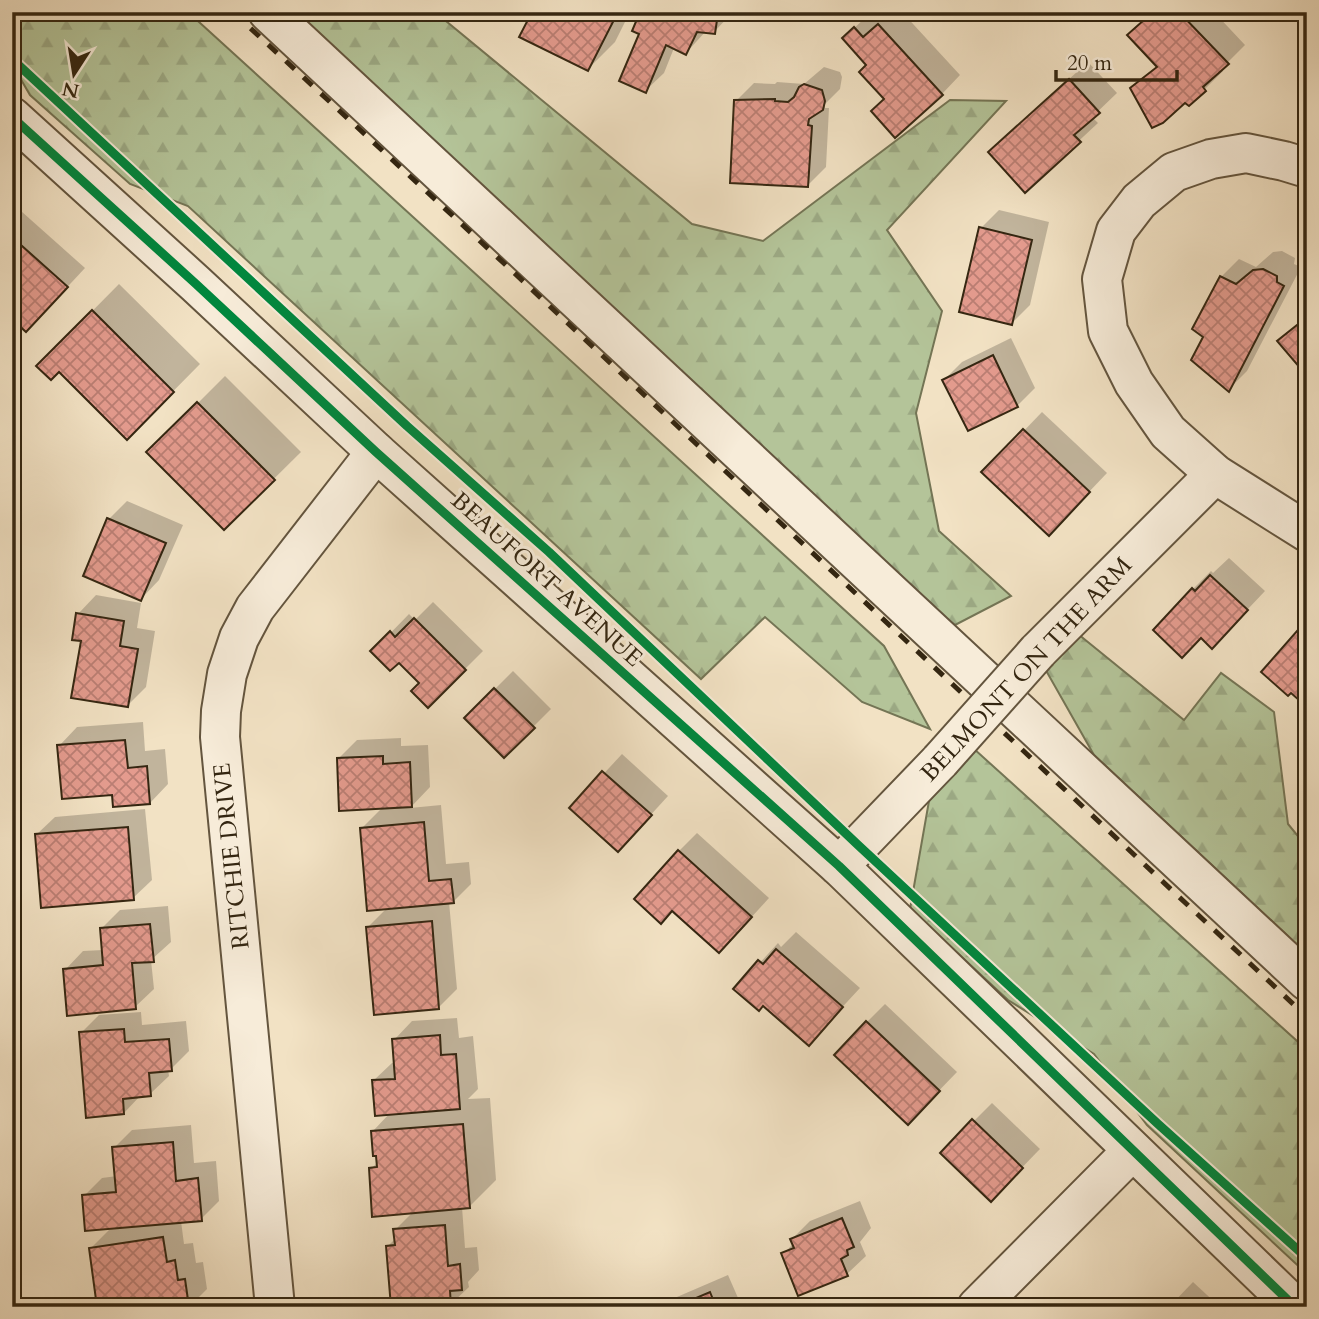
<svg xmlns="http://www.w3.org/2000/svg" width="1319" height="1319" font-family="Cardo,serif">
<defs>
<pattern id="forest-firs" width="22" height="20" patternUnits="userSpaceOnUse" patternTransform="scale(1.75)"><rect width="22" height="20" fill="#b4c499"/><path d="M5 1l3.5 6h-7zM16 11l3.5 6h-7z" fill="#9ba883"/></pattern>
<pattern id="building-cross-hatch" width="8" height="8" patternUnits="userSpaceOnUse" patternTransform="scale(1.75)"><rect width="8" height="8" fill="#e49b8e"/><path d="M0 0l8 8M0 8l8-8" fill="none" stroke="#ba7e73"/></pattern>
</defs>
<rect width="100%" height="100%" fill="#f2e2c4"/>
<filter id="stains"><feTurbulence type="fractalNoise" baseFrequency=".00286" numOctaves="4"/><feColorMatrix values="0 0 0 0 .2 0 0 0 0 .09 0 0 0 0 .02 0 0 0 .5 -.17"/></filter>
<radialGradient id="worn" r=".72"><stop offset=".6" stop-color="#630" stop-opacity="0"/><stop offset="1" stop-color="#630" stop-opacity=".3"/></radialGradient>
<g fill="url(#forest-firs)" stroke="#747555" stroke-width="2">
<polygon points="12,12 188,12 884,646 930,729 862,702 765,617 701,679 188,206 130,184 30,95 12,64"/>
<polygon points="286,12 435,12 692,224 763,241 950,100 1006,101 887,230 942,311 916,413 939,531 1011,596 955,625 895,579"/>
<polygon points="1078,634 1184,720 1221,673 1274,712 1288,824 1307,847 1307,954 1094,755 1044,667"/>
<polygon points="973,748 1307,1050 1307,1274 1147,1125 1094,1054 1008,1000 910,909 929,801"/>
</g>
<g fill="#0003">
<polygon points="534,12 630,12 615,42 588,69"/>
<polygon points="641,12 733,12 714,32 706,31 686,53 674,48 664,73 645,91"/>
<polygon points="871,12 875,12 882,20 891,12 902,12 960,75 942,94 868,65 844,38"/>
<polygon points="1153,12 1214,12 1245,45 1221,69 1223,71 1205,89 1132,89 1158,65"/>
<polygon points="1088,62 1117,93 1092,117 1098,123 1025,191 1008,134"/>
<polygon points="824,67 840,72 842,77 840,89 825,104 825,108 829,108 826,167 808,185 736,101 754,83 775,84 777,82 804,84"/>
<polygon points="12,203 85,268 44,312 12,317"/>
<polygon points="999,210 1049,222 1030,305 1012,323 981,228"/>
<polygon points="1282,251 1295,258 1294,264 1301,267 1247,371 1229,389 1205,336 1221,277 1239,259 1256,267 1273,252"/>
<polygon points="119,284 200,364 127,438 59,369 38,366"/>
<polygon points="1011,338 1035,388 1017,406 944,380 962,362"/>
<polygon points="225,376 301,452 224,528 149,452"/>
<polygon points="1042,412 1107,473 1067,515 984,472"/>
<polygon points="127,501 183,525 159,580 141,599 109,519"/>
<polygon points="1229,558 1265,591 1230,628 1193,589 1211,571 1213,573"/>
<polygon points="96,595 141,603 137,628 155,631 146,687 128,705 83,639 78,614"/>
<polygon points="433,602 483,651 428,706 421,683 399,660 373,651 409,614 415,620"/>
<polygon points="513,671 551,709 504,756 466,718"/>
<polygon points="143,722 145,751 165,749 168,784 150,803 113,793 59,746 77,727"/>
<polygon points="401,738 401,746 428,745 430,787 410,808 441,805 446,864 469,862 471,884 453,902 449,902 457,989 439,1007 368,927 388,907 362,828 383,807 338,759 357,740"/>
<polygon points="622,754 668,796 636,831 572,808"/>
<polygon points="145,809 152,880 133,898 36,835 55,817"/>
<polygon points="697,833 769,898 737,933 679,851"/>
<polygon points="168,906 171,942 151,960 154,989 135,1007 65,970 83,951 103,950 102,928 120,910"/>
<polygon points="796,932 860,988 809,1043 763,1004 736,989 778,943 781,947"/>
<polygon points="885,1004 957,1072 926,1104 867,1022"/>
<polygon points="141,1012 142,1025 186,1021 189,1051 171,1069 168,1069 169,1076 150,1094 141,1095 124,1113 81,1033 99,1015"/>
<polygon points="457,1018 459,1038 473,1036 478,1089 468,1099 490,1098 496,1180 469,1207 462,1207 465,1248 477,1247 479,1270 468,1282 469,1287 450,1305 393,1307 388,1246 396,1238 395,1230 414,1211 371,1169 379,1161 373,1131 390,1113 373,1081 392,1063 396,1062 394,1040 412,1021"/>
<polygon points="992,1103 1040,1149 1009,1181 942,1153"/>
<polygon points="191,1125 194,1163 216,1161 219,1201 201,1219 181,1221 184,1244 193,1243 196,1263 203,1262 207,1289 189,1307 99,1307 91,1248 112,1227 84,1196 102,1178 117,1176 114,1148 132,1130"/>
<polygon points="860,1201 871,1228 860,1242 866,1256 847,1274 799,1293 783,1254 794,1243 792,1239 810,1221"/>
<polygon points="728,1275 742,1307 655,1307 656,1306"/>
<polygon points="1193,1282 1220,1307 1169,1307"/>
</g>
<g fill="url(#building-cross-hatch)" stroke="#342611" stroke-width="2">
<polygon points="532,12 618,12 588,71 519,37"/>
<polygon points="640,12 718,13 715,34 697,32 686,55 666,45 646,93 619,81 639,34 632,31"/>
<polygon points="1153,12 1179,12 1229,64 1203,87 1206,91 1189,106 1185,103 1163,123 1152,128 1130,88 1157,67 1127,35"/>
<polygon points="878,24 943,95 895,138 871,111 884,99 859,72 866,65 842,38 854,27 863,37"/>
<polygon points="1069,79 1100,113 1074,135 1081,142 1025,193 988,152"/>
<polygon points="804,84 822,90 825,101 823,110 809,119 808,125 812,126 808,187 730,183 734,100 775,99 775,101 788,102 794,97 799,87"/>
<polygon points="979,227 1032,240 1012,325 959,312"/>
<polygon points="12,237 68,287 26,332 12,319"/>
<polygon points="1263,269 1277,276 1277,282 1284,286 1229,392 1191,360 1203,337 1192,329 1220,276 1236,284 1253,270"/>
<polygon points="92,310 174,392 127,440 59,372 51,380 36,366"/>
<polygon points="1307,317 1307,376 1277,341"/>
<polygon points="993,355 1018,407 968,431 942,380"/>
<polygon points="197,402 275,480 224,530 146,452"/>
<polygon points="1023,429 1090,492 1049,536 981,472"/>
<polygon points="107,518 166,543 141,601 83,576"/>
<polygon points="1210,575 1248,610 1212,649 1201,638 1182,658 1153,630 1192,588 1195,591"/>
<polygon points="76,613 124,621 120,646 138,649 128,707 71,698 81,641 72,640"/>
<polygon points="414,618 466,670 428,708 411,691 419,683 399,663 390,671 370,651 390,631 395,637"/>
<polygon points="1304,623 1307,625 1307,707 1291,693 1288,696 1261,672"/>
<polygon points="494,688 535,728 504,758 464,718"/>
<polygon points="125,740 128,768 147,766 150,804 113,807 112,795 62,799 57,745"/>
<polygon points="383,756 383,764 410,762 412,807 339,811 337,758"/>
<polygon points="602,771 652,815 618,852 569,808"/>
<polygon points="424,822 429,881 451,879 454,903 367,911 360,828"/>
<polygon points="128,827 134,900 41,908 35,834"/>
<polygon points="678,850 752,917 719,953 672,911 661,924 634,899"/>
<polygon points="432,921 439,1009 374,1015 366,927"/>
<polygon points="150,924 154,962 132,963 136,1009 67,1016 63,969 103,965 100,928"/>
<polygon points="776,949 843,1007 809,1046 763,1006 759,1011 733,989 758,960 763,964"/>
<polygon points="866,1021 940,1091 908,1125 834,1055"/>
<polygon points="124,1029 125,1042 169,1039 172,1071 149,1073 151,1096 123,1099 124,1114 86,1118 79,1032"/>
<polygon points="440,1035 441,1055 456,1054 460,1109 375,1116 372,1080 395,1079 392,1039"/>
<polygon points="972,1119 1023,1168 991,1202 940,1153"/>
<polygon points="463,1124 470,1208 372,1217 369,1168 377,1167 376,1156 373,1156 371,1131"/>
<polygon points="173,1142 176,1181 198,1178 202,1221 85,1231 82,1195 116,1192 112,1147"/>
<polygon points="842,1218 854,1247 847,1250 848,1255 841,1259 848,1276 798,1296 781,1253 794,1248 790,1239"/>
<polygon points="445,1225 448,1266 460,1264 462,1290 450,1291 451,1306 391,1307 386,1246 395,1245 393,1229"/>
<polygon points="163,1237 167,1262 175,1260 178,1280 185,1279 189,1307 97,1307 89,1248"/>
<polygon points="710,1292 716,1307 675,1307"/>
</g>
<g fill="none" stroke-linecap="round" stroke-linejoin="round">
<g stroke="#64553e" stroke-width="42">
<g id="minor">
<polyline points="268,12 1307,981"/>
<polyline points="12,117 196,284 376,452 839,866 1295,1307"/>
<polyline points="1307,168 1284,161 1246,153 1211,159 1174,172 1139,201 1116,231 1102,279 1108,331 1134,383 1168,432 1215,474 1307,532"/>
<polyline points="1038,651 1215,474"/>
<polyline points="839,866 940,761"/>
<polyline points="275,1307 220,737 221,711 227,674 239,638 255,608 376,452"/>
<polyline points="977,1307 1132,1151"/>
</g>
</g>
<use href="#minor" stroke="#f7ecd9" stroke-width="38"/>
<polyline stroke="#342611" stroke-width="5" stroke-dasharray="12 12" stroke-linecap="butt" points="233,12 509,268 1307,1017"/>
<g stroke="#64553e" stroke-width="42" stroke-linecap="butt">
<polyline id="minor-bridge" points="940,761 1038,651"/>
</g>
<use href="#minor-bridge" stroke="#f7ecd9" stroke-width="38"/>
<g stroke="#f7ecd9" stroke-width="13">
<g id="cycleway">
<polyline points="12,59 407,426 549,552 858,845 1158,1124 1307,1258"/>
<polyline points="12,117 196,284 376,452 839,866 1295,1307"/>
</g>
</g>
<use href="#cycleway" stroke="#00873e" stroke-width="9"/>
</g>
<g text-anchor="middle" stroke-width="6" stroke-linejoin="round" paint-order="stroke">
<g font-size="24" fill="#342611" stroke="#f7ecd9">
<text transform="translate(547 579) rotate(42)" y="8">BEAUFORT AVENUE</text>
<text transform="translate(1026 669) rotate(-47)" y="8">BELMONT ON THE ARM</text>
<text transform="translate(231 856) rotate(-96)" y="8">RITCHIE DRIVE</text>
</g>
</g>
<rect width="1319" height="1319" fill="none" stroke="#f2e2c4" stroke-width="42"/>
<rect x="14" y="14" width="1291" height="1291" fill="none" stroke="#342611" stroke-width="3.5"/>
<rect x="21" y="21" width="1277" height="1277" fill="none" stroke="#342611" stroke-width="2"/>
<g transform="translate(74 74) rotate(192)" stroke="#f7ecd9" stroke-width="5" paint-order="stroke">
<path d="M0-5L12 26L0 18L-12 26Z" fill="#342611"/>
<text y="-10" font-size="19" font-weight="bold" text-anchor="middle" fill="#342611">N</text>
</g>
<path d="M1056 70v10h121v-10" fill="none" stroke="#342611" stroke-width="3.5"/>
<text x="1067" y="70" font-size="21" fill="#342611" stroke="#f7ecd9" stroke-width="5" paint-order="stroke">20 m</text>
<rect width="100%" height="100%" filter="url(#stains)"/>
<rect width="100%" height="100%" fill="url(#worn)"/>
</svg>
